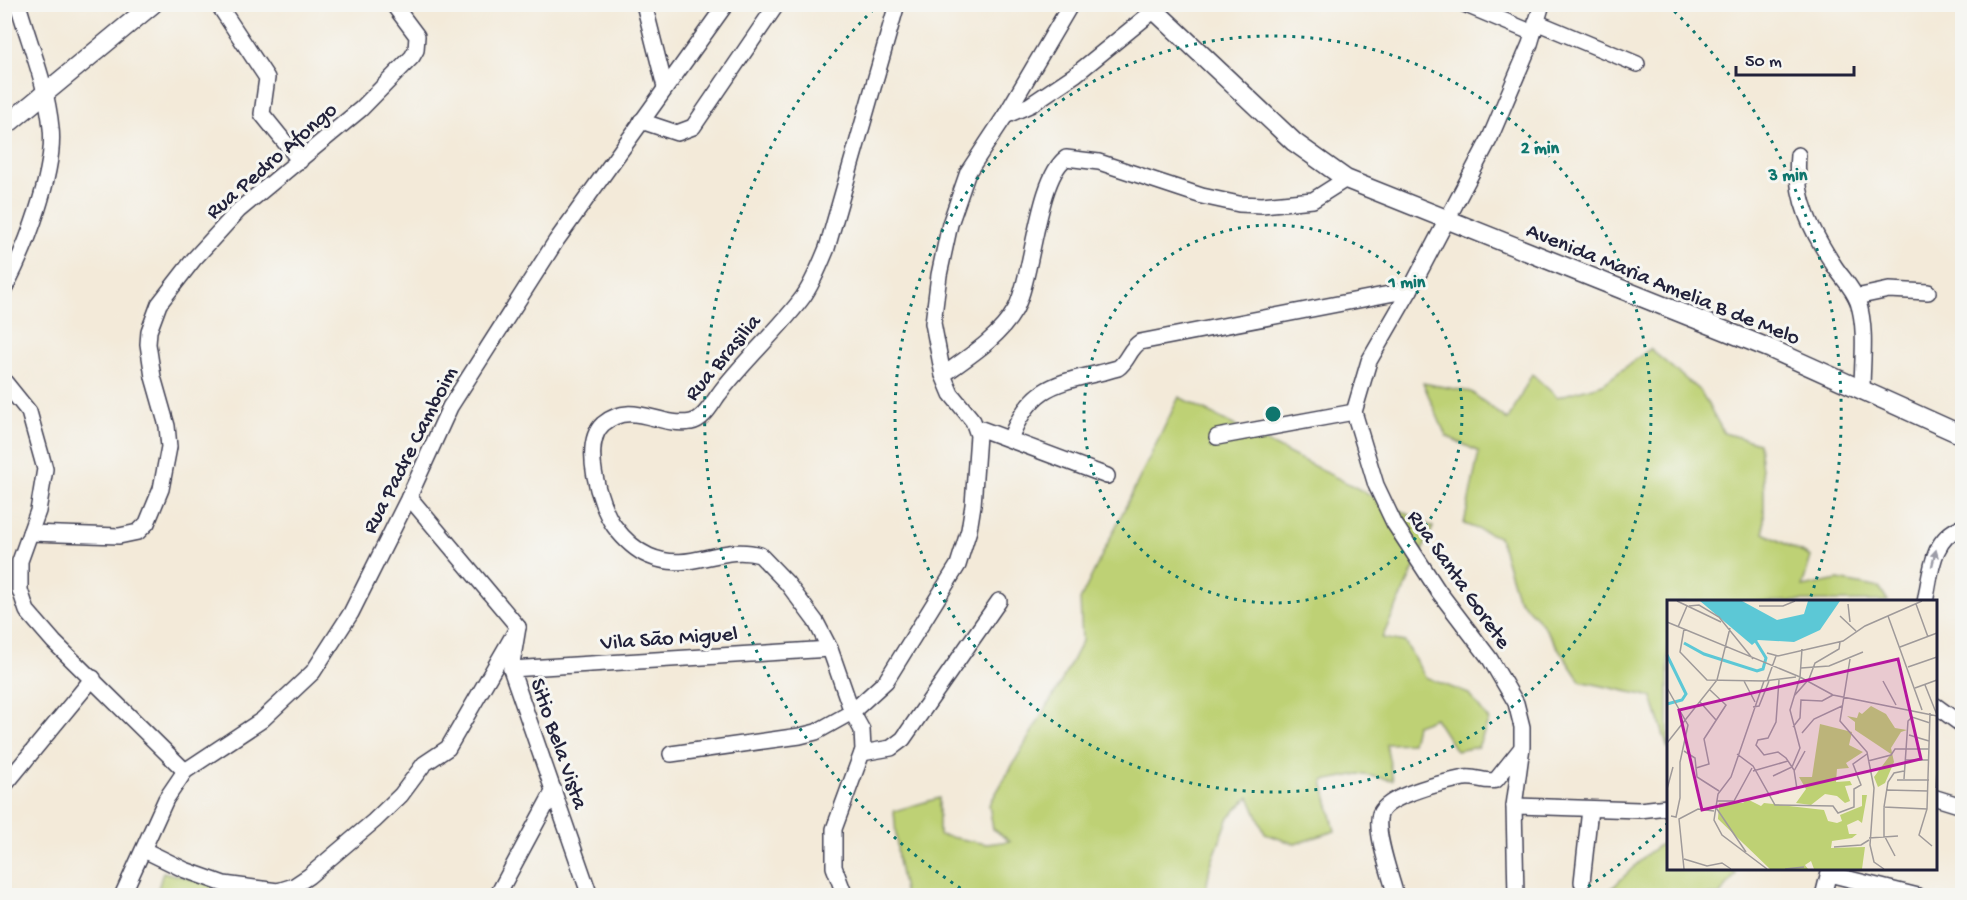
<svg xmlns="http://www.w3.org/2000/svg" width="1967" height="900" font-family="'Gochi Hand',sans-serif">
<rect width="100%" height="100%" fill="#f6f6f2"/>
<filter id="ink" filterUnits="userSpaceOnUse"><feTurbulence type="fractalNoise" baseFrequency=".0167" numOctaves="2"/><feDisplacementMap in="SourceGraphic" scale="12" xChannelSelector="R" yChannelSelector="G"/><feConvolveMatrix kernelMatrix="1 2 1 2 8 2 1 2 1" color-interpolation-filters="sRGB"/></filter>
<filter id="wash" filterUnits="userSpaceOnUse"><feTurbulence type="fractalNoise" baseFrequency=".008" numOctaves="4" result="noise"/><feDisplacementMap in="SourceGraphic" scale="24" xChannelSelector="R" yChannelSelector="G"/><feGaussianBlur stdDeviation="1.35" result="paint"/><feColorMatrix in="noise" values="0 0 0 0 0 0 0 0 0 0 0 0 0 0 0 0 0 1.4 0 .05"/><feComposite in="paint" operator="in"/></filter>
<g filter="url(#wash)">
<rect width="100%" height="100%" fill="#f3ead9"/>
<g fill="#bed174" stroke="#707a58" stroke-width="1.5">
<polygon points="1650,349 1701,392 1724,433 1759,443 1764,488 1764,533 1811,557 1802,587 1838,580 1880,588 1888,601 1668,602 1668,749 1652,697 1580,681 1543,625 1517,597 1499,537 1464,524 1479,452 1446,436 1423,383 1471,392 1508,420 1532,374 1557,397 1603,384"/>
<polygon points="1179,397 1433,527 1382,638 1405,642 1425,677 1469,694 1489,720 1478,747 1456,751 1435,718 1416,725 1412,743 1386,744 1393,780 1359,774 1323,781 1335,831 1295,844 1265,834 1249,797 1229,817 1210,867 1205,895 905,896 898,860 894,811 939,798 939,835 987,844 1010,841 993,829 989,805 1059,686 1082,641 1080,600"/>
<polygon points="1668,839 1668,868 1731,869 1736,874 1720,895 1605,895 1647,854"/>
<polygon points="163,872 259,895 156,896"/>
</g>
</g>
<g filter="url(#ink)">
<g fill="none" stroke-linecap="round" stroke-linejoin="round">
<g stroke="#414053" stroke-width="18">
<g id="minor">
<polyline points="218,4 267,78 262,114 300,161"/>
<polyline points="644,4 665,87"/>
<polyline points="1464,4 1533,33"/>
<polyline points="1536,22 1637,64"/>
<polyline points="1005,116 1030,105 1076,74 1162,4"/>
<polyline points="641,121 677,133 693,127 777,4"/>
<path d="M1798 155C1794 198 1812 232 1835 267 1843 279 1853 288 1858 302 1867 329 1862 362 1862 390"/>
<path d="M4 289C25 251 56 171 51 128 47 85 30 46 18 4"/>
<polyline points="1856,297 1889,290 1928,292"/>
<path d="M943 375C968 357 999 338 1015 310 1033 276 1037 179 1066 158L1099 162 1202 196 1239 204 1262 205 1313 200 1346 179"/>
<polyline points="4,381 29,412 45,469 38,511 20,561 20,590 27,611 54,642 185,771"/>
<polyline points="976,427 1107,476"/>
<polyline points="1217,437 1354,412"/>
<path d="M1010 439C1034 378 1063 384 1118 368 1128 361 1129 349 1140 342L1410 290"/>
<polyline points="409,497 518,627 511,669 590,896"/>
<polyline points="30,533 119,536 138,532 147,523 161,489 169,447 167,426 153,377 148,344 149,331 159,304 194,259 239,210 361,109 412,57 416,50 417,36 393,4"/>
<path d="M1925 602C1931 574 1931 538 1962 527"/>
<polyline points="511,669 830,649"/>
<polyline points="1936,706 1962,725"/>
<polyline points="862,753 891,748 903,739 999,601"/>
<polyline points="671,754 800,736 816,732 852,712 886,681 958,565 969,530 973,505 978,435 973,421 951,394 943,375 933,323 939,275 950,224 968,172 1005,116 1071,4"/>
<polyline points="4,786 93,678"/>
<polyline points="1936,798 1962,806"/>
<polyline points="1514,806 1639,810 1668,807"/>
<polyline points="144,850 185,870 224,884 278,891 294,886 309,876 374,821 401,795 424,764 448,748 518,627"/>
<polyline points="1829,874 1918,896"/>
<polyline points="1582,882 1590,809"/>
<polyline points="4,895 5,896"/>
<polyline points="122,896 166,799 185,771 262,720 313,672 351,613 409,497 450,407 556,241 726,4"/>
<polyline points="497,896 554,790"/>
<path d="M845 896 834 867V829L863 750 862 730 852 712 830 649 816 622 787 583 760 555C721 543 690 574 649 556 635 550 623 538 614 526 599 505 581 444 603 424 632 399 660 428 691 422 704 420 712 403 719 394 744 360 778 331 803 297 813 283 820 265 827 248L897 4"/>
<path d="M1396 896C1391 877 1374 831 1380 814 1387 795 1445 782 1464 778 1476 776 1485 783 1496 780L1520 750"/>
<polyline points="1516,896 1514,806 1522,747 1522,727 1516,703 1490,659 1439,592 1394,523 1376,485 1354,412 1369,361 1410,290 1490,138 1530,44 1542,4"/>
<polyline points="1823,896 1830,868"/>
</g>
</g>
<g stroke="#414053" stroke-width="21">
<g id="tertiary">
<polyline points="1148,4 1294,142 1346,179 1771,349 1962,435"/>
<polyline points="4,127 153,4"/>
</g>
</g>
<use href="#minor" stroke="#fff" stroke-width="15"/>
<use href="#tertiary" stroke="#fff" stroke-width="18"/>
</g>
<defs><path id="oneway-solid" d="M-6-.8H1V-3.2L6.5 0L1 3.2V.8H-6Z" transform="scale(1.5)"/></defs>
<use fill="#9c9ca7" href="#oneway-solid" transform="translate(1934 558) rotate(-76)"/>
</g>
<g fill="none" stroke="#0f766e" stroke-width="3" stroke-dasharray="3 6">
<circle cx="1273" cy="414" r="189"/>
<circle cx="1273" cy="414" r="378"/>
<path d="M1668 823A568 568 0 0 1 1578 893M968 893A568 568 0 0 1 878 5M1668 5A568 568 0 0 1 1810 599"/>
</g>
<g text-anchor="middle" stroke-width="6" stroke-linejoin="round" paint-order="stroke">
<g font-size="22" fill="#22223b" stroke="#f6f6f2">
<text transform="translate(270 159) rotate(-41)" y="8">Rua Pedro Afongo</text>
<text transform="translate(1664 282) rotate(22)" y="8">Avenida Maria Amelia B de Melo</text>
<text transform="translate(721 356) rotate(-50)" y="8">Rua Brasilia</text>
<text transform="translate(408 449) rotate(-63)" y="8">Rua Padre Camboim</text>
<text transform="translate(1461 578) rotate(55)" y="8">Rua Santa Gorete</text>
<text transform="translate(669 636) rotate(-4)" y="8">Vila São Miguel</text>
<text transform="translate(561 743) rotate(71)" y="8">Sitio Bela Vista</text>
</g>
</g>
<g transform="translate(1667 600)">
<rect width="270" height="270" fill="#f3ead9"/>
<path d="M204 106 219 114 228 128 240 130 234 132 224 148 227 162 218 183 211 187 207 177 224 154 188 130V122L180 116 190 118 192 112 195 114ZM153 124 185 132 182 145 196 152 179 163 182 168 170 169 169 182 183 181 185 185 178 186 183 201 178 203 170 196 158 194 144 205 129 203 139 189 132 177H145ZM195 195H200L195 223 191 220 180 225 182 234H190L185 238 165 241 164 248 198 247 195 269H147L144 261 138 265 141 269H103L51 219 52 203H76L80 199 94 206 97 203 157 210 161 221 170 223 175 221 173 215 195 206Z" fill="#bed174"/>
<path d="M33 1H75L110 20 137 14 141 1H173L153 30 127 42 91 40 85 45Z" fill="#5cc8d6"/>
<path fill="none" stroke="#5cc8d6" stroke-width="3" d="M17 43 37 54 90 71 96 69 99 58 88 40M0 55 19 94 15 100 0 104"/>
<path fill="none" stroke="#9f9a9a" stroke-width="1.5" d="M10 1 54 22M181 4 183 22M249 4 261 37M22 6 32 5 52 17 86 59M92 6H116L128 1M173 16 189 31M221 16 255 110M0 22 133 77 166 95 270 116M11 27 20 6M17 29 13 52 40 80 97 81 129 77M233 47 270 33M100 53 111 56 176 41 198 26 255 1M183 59 173 121 200 152 207 188 203 245 207 262 217 269M241 67 270 57M134 68 162 66 196 52M112 80 109 122 101 138 91 140 89 145 97 155 111 152 119 158 127 170 130 189M77 81 88 102M97 81 64 177 51 194 47 220 55 235 100 269M100 81 109 56M216 81 229 105M258 85 270 115M0 88 21 125 13 162V198L9 217 4 216M248 88 270 80M127 96 142 79 148 63 172 49 173 42M33 102 49 120M86 107 92 106 102 81M263 113 260 209 252 235 265 246M126 127 133 118 134 100 155 101 166 95M135 133 147 119 175 106M242 135 262 141M0 143 50 80 63 28M17 151 28 158 30 177 52 191M70 154 86 166 108 205 166 206 171 213 187 207V189L194 185 186 164 200 154M238 160H262M201 161 224 155 228 149H262M29 168 42 164 37 139 59 105 43 90M86 171 121 161M127 171 138 151M237 171 227 173 221 182 217 207 260 209M106 176 125 167 133 148 123 110 133 77 135 49M237 179 241 121 245 117 263 123M230 180H262M269 188 270 169M0 189 6 167M219 190 261 191M50 201H67L85 168M48 206 79 252M217 237V207M218 237 228 256M202 238 231 236M167 247 194 245 202 240M17 259 40 266 55 263 64 269M17 269 12 219 31 209 47 211M118 269 137 267"/>
<path fill="#b5179e" fill-opacity="0.15" stroke="#b5179e" stroke-width="3" d="M231 59 254 159 35 210 12 110Z"/>
<rect width="270" height="270" fill="none" stroke="#22223b" stroke-width="3"/>
</g>
<circle cx="1273" cy="414" r="9" fill="#0f766e" stroke="#f6f6f2" stroke-width="3"/>
<g font-size="18" text-anchor="middle" font-weight="bold" fill="#0f766e" stroke="#f6f6f2" stroke-width="6" stroke-linejoin="round" paint-order="stroke">
<text x="1540" y="153">2 min</text>
<text x="1788" y="180">3 min</text>
<text x="1407" y="287">1 min</text>
</g>
<rect width="1967" height="900" fill="none" stroke="#f6f6f2" stroke-width="24"/>
<path d="M1736 66v9h118v-9" fill="none" stroke="#22223b" stroke-width="3"/>
<text x="1745" y="66" font-size="18" fill="#22223b" stroke="#f6f6f2" stroke-width="4.5" paint-order="stroke">50 m</text>
</svg>
